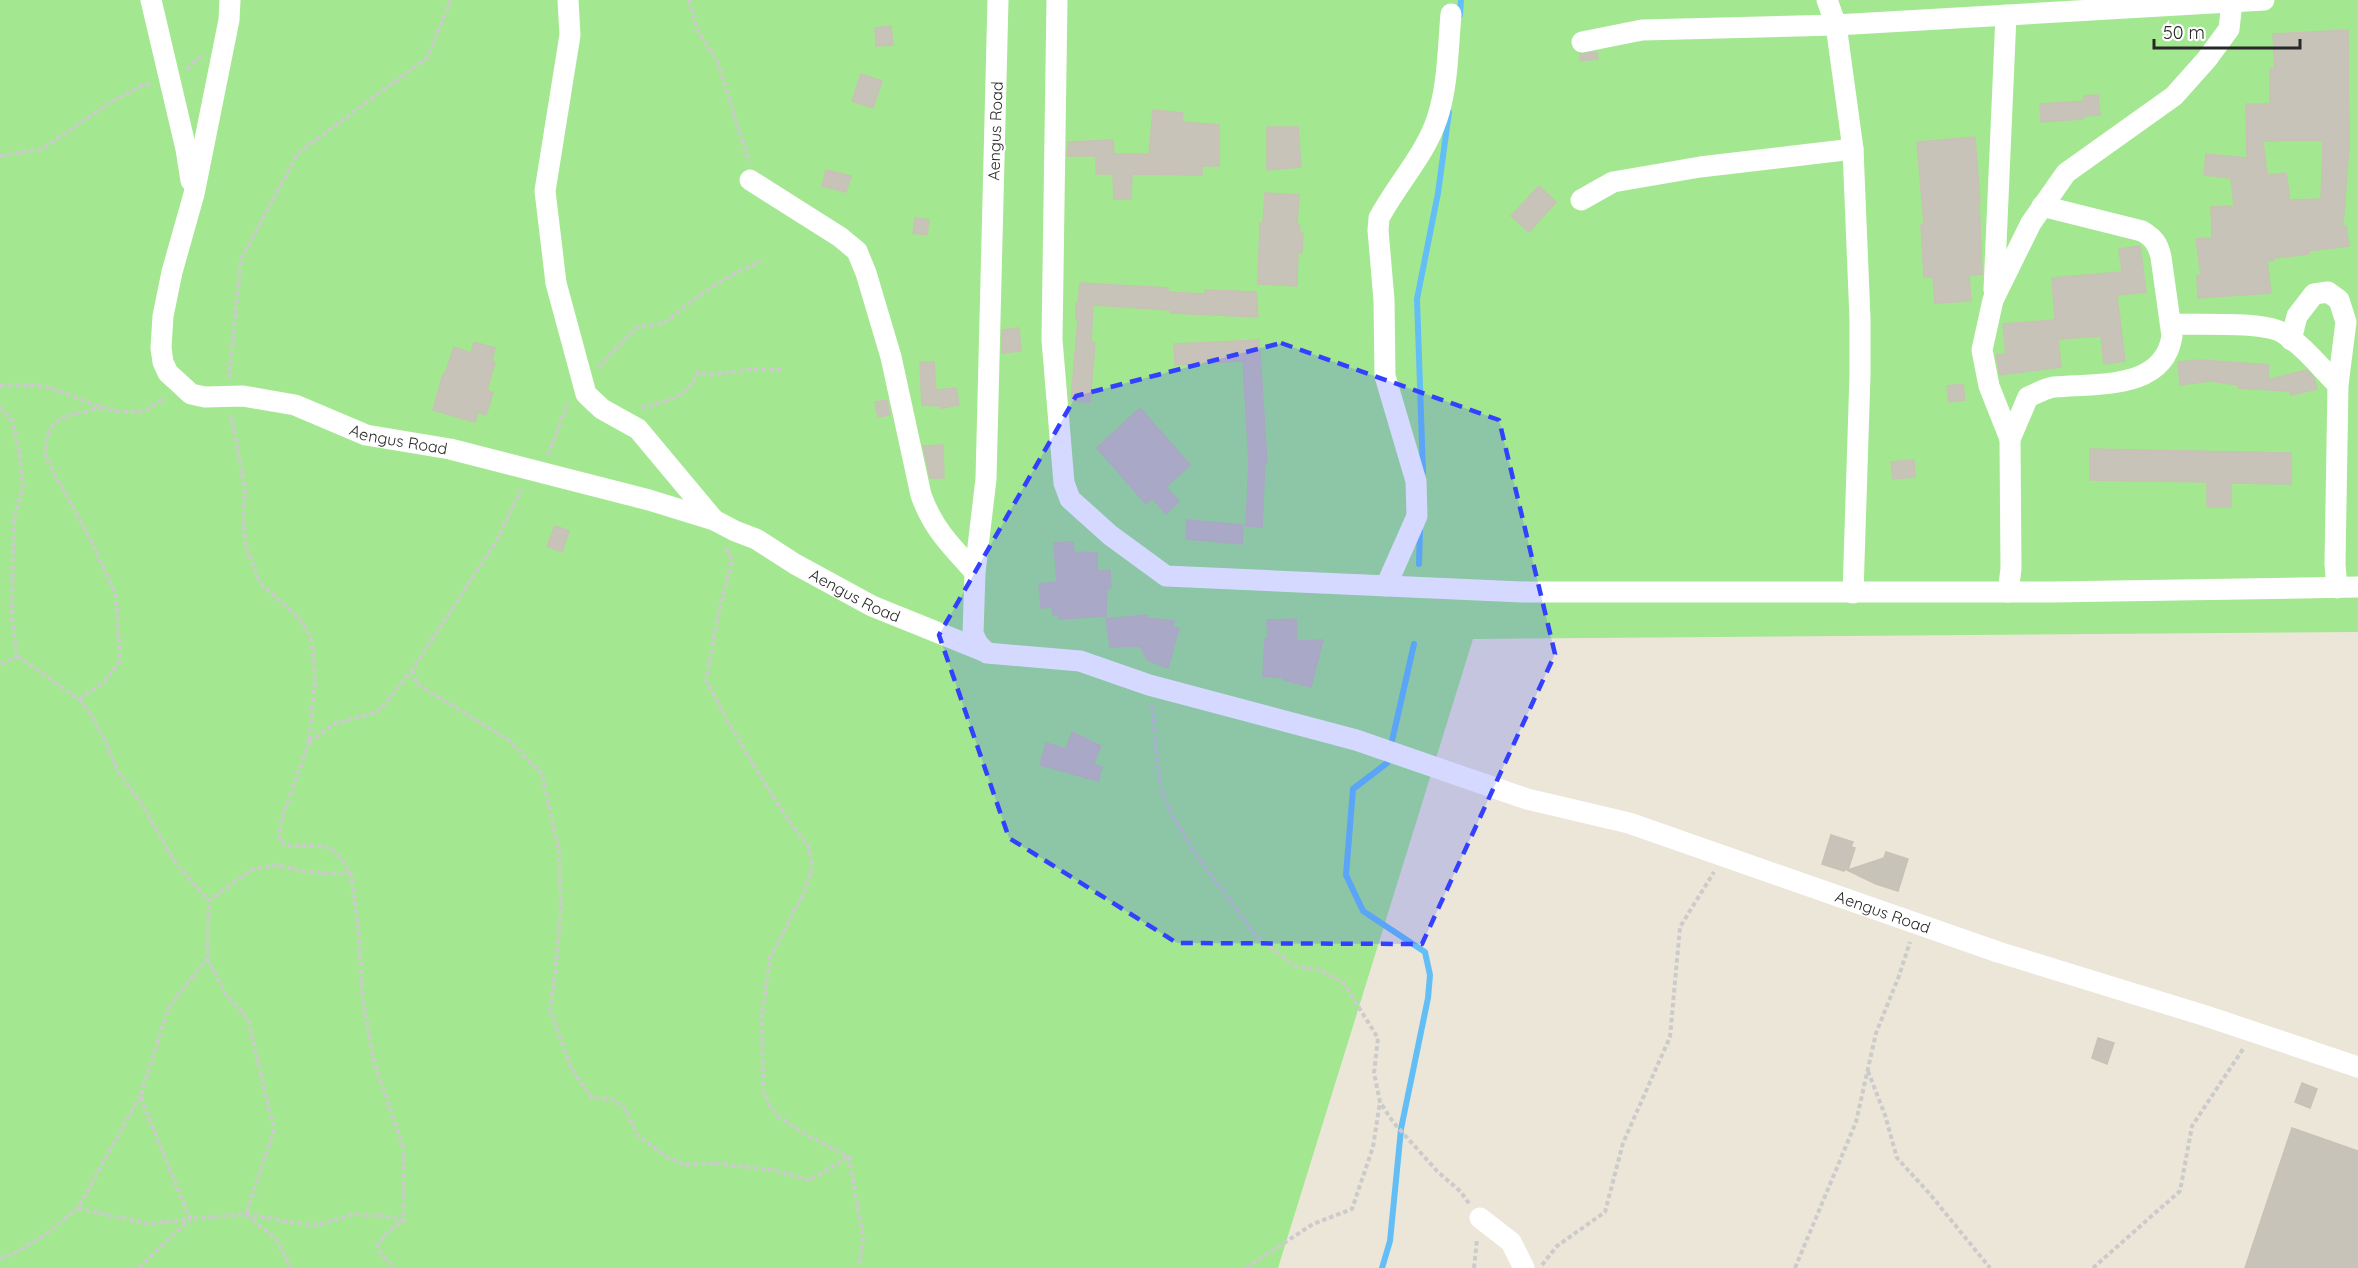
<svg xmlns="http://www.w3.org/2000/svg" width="2358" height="1268" font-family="Quicksand,sans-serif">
<rect width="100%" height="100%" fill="#ece6d9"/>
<polygon fill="#a4e791" points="0,0 2358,0 2358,632 1473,639 1278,1268 0,1268"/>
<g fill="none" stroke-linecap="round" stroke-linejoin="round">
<g stroke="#64bef6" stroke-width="6">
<polyline points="1460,15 1461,0"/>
<polyline points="1423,473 1417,299 1438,193 1449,112"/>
<polyline points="1419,564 1420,529"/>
<polyline points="1382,1268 1390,1241 1401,1129 1428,998 1430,975 1425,952 1363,911 1346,875 1353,789 1387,763 1414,644"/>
</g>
</g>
<g fill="#c7c3b9" stroke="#c7c2b3" stroke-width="1.5" fill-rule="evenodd">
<polygon points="891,26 893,45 876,46 875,28"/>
<path d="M2348 30 2349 145 2343 226H2346L2349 246 2308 251 2309 254 2274 258V260L2267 261 2271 293 2198 298 2197 276H2201L2196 239 2212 238 2211 207 2234 206 2231 178 2204 175 2206 154 2247 158 2246 104H2270V69H2275L2273 34ZM2322 140 2323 145 2321 199 2290 200 2286 173 2267 175 2263 141Z"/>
<polygon points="1597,52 1598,59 1580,61 1580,54"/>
<polygon points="861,74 882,81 873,108 852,101"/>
<polygon points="2098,95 2100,115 2083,116 2083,119 2041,122 2040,104 2084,101 2084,96"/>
<polygon points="1153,110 1183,113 1182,122 1219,125 1219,166 1202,166 1202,175 1132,174 1131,199 1114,199 1113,174 1096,174 1096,156 1067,156 1068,142 1113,140 1114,154 1149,154"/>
<polygon points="1267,127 1298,127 1301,167 1267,170"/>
<polygon points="1975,137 1980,201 1979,201 1982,274 1969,275 1971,301 1935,303 1933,277 1924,277 1921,225 1924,224 1917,142"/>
<polygon points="826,170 851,176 846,192 822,186"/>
<polygon points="1539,186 1556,202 1529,232 1511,216"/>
<polygon points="1265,193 1299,195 1297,225 1300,225 1299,233 1303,233 1302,253 1298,253 1297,286 1258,284 1260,223 1263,223"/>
<polygon points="915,218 929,220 927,235 913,233"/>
<polygon points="2140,246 2146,292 2117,295 2125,361 2104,364 2101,336 2058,339 2061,367 2000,375 1996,355 2006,354 2003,324 2055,320 2052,278 2122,272 2119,249"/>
<polygon points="1080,283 1168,288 1168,292 1205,294 1205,290 1256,292 1258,317 1171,313 1171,310 1093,305 1091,342 1095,343 1090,402 1071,401 1078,319 1076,319 1076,303 1078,303"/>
<polygon points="1019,328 1021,351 1002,353 1002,330"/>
<polygon points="1259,340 1267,462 1265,462 1262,527 1246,526 1249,461 1243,361 1175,365 1174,344"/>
<polygon points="474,342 495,348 492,361 495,362 487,390 493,393 486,415 478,412 475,422 433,410 443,374 445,374 454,347 471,353"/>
<polygon points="2201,360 2269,365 2268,380 2307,370 2314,378 2317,389 2291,395 2290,391 2238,388 2238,385 2210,381 2180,385 2178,362"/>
<polygon points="920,362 934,362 936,390 956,388 959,405 941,408 941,406 922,405"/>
<polygon points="1963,384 1965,400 1949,402 1947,386"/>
<polygon points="887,400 890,415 878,417 875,402"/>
<polygon points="1140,408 1190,465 1166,487 1179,501 1166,514 1152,498 1146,504 1097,448"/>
<polygon points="943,445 944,478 930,478 923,446"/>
<polygon points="2090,449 2291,453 2291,484 2231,483 2231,507 2207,507 2207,482 2090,480"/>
<polygon points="1914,460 1915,477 1893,479 1891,462"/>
<polygon points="1187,520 1243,525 1242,544 1186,539"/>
<polygon points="555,526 569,531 562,552 547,546"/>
<polygon points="1073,542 1074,552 1097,553 1097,571 1110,570 1111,588 1107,588 1106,616 1059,619 1060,614 1053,615 1052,607 1041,608 1039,584 1057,582 1054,543"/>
<polygon points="1147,615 1147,618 1174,621 1173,627 1179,628 1168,668 1147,660 1140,646 1110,647 1106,619"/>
<polygon points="1296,619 1297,641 1323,640 1311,687 1284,680 1284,678 1263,676 1265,638 1268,639 1267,620"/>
<polygon points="1072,732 1101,746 1093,764 1102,767 1098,781 1040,765 1046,743 1066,749"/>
<polygon points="1831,835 1853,842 1851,847 1855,848 1848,870 1884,858 1886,852 1908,859 1898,891 1876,884 1845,869 1844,871 1822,864"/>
<polygon points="2098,1038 2114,1043 2107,1064 2092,1058"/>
<polygon points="2302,1083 2317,1089 2310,1108 2295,1102"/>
<polygon points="2292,1128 2358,1151 2358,1268 2245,1268"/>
</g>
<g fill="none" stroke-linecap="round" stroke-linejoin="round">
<g stroke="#cbcbcb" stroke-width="4" stroke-dasharray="4.5 3" stroke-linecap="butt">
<polyline points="689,0 697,29 718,63 749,162"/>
<polyline points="187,69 201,56"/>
<polyline points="0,156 42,149 106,105 141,86 153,83"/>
<polyline points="599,367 636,328 666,322 691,301 726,278 761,261"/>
<polyline points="229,378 241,259 298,153 427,58 451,0"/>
<path d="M0 386C14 386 29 384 42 386 82 394 130 434 165 396"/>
<polyline points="0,407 12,420 19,450 23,486 14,518 13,543 12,617 17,656 0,665"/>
<path d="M641 408C666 400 687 400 698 372L708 375 757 369 782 370"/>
<polyline points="231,415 245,489 243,521 246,547 260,583 298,617 310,635 314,658 315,682 309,742 281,821 279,835 281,841 286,846 324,846 337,853 351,874 358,925 363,1001 374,1062 403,1147 404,1221 388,1231 377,1246 384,1258 395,1268"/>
<polyline points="548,455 568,403"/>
<polyline points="726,548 732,560 717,620 706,680 726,718 754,766 783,812 809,848 812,867 806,888 770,958 762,1015 763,1090 770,1106 779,1117 807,1135 849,1157 863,1237 859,1268"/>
<polyline points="17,656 79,699 91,715 106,742 116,768 143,806 175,862 209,901"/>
<polyline points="412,670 417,684 509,740 542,774 559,853 561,907 556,965 550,1009 571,1068 592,1098 613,1099 626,1110 637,1135 667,1157 685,1165 713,1163 773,1170 810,1180 848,1157"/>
<path d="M79 699 105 681 120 661 116 596 92 542 46 458C44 449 45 445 48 435 55 412 83 413 103 408"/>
<polyline points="1152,705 1160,787 1171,813 1194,852 1256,936 1293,965 1319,970 1343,982 1378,1038 1374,1073 1380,1102 1393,1122 1437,1171 1461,1192 1470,1205"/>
<polyline points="309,742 334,724 379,711 412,670 497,540 522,488"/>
<polyline points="351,874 305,872 276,865 251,870 209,901 207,958 169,1007 140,1096 190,1219 246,1214 301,1224 318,1225 353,1214 382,1216 404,1220"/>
<polyline points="207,958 226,994 248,1019 274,1130 246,1214 276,1239 291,1268"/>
<polyline points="1868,1071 1885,1115 1897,1158 1929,1193 1990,1268"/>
<polyline points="78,1208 149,1224 190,1219 138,1268"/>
<polyline points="0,1259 16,1252 43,1236 78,1208 140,1096"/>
<polyline points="1542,1265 1557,1246 1605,1212 1623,1143 1670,1037 1680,927 1714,872"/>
<polyline points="1246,1268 1313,1224 1352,1209 1373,1147 1380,1102"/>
<polyline points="1474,1268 1477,1239"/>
<polyline points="1795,1268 1856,1122 1876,1033 1899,976 1910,942"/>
<polyline points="2093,1268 2180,1191 2192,1126 2243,1049"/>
</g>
<g stroke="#fff" stroke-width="21">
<polyline points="151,0 186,149 191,181"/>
<path id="s1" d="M230 0 229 20 194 194 172 272 163 316 161 348 163 362 168 373 178 382 191 394 205 397 243 396 295 405 366 435 450 449 649 500 714 520 735 531 756 539 795 564 872 606 986 652"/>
<polyline points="568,0 570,35 545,191 556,283 586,394 602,409 638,429 714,520"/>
<path id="s2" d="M998 0 986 479 975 572 973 634 978 644 987 653 1080 661 1149 685 1356 740 1527 799 1629 823 1998 952 2206 1016 2358 1067"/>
<polyline points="1057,0 1052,340 1064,483 1070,499 1110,535 1166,576 1522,592 2052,592 2358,587"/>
<polyline points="1827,0 1836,25 1853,149 1860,319 1860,375 1853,593"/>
<polyline points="1582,42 1642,30 1836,25 2264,0"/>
<path d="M750 180 840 237 857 251 866 273 891 357 921 495C933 529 952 547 975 572"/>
<polyline points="1581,200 1613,182 1700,167 1853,149"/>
<polyline points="1994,290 2006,15"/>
<path d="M2171 324C2197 325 2263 321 2283 333 2304 346 2321 368 2338 385"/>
<polyline points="2291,340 2297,316 2314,294 2328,292 2339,300 2346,322 2338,385 2335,564 2337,588"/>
<polyline points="2010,439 1989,386 1982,350 1993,300 2031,223 2066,173 2174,96 2207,59 2229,29 2232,2"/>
<path d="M1386 586 1417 516 1416 481 1385 376 1384 300 1378 230 1379 218C1397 184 1425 155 1437 119 1448 86 1448 48 1451 14"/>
<path d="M2008 592 2011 569 2010 439 2028 397C2036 394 2045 388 2054 387 2095 383 2164 391 2172 336L2161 257C2158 244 2154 238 2142 231L2042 206"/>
<polyline points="1480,1218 1511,1242 1524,1268"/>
</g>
</g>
<path fill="#3340ff" fill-opacity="0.2" stroke="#3340ff" stroke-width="4.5" stroke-dasharray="12 8" stroke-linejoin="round" d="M1281 343 1499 420 1555 654 1422 944 1177 943 1009 838 939 635 1076 396Z"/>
<g text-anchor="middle" stroke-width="4.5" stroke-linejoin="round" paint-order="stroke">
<g font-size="16" fill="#282828" stroke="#fff">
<text transform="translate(995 131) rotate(-88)" y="6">Aengus Road</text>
<text dy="6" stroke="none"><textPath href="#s1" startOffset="628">Aengus Road</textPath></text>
<text dy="6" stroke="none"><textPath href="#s1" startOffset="1114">Aengus Road</textPath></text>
<text dy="6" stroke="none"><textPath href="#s2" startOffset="1594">Aengus Road</textPath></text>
</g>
</g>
<path d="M2154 39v9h146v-9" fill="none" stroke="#282828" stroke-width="3"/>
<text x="2163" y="39" font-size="18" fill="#282828" stroke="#ffffff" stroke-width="4.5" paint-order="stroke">50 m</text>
</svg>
